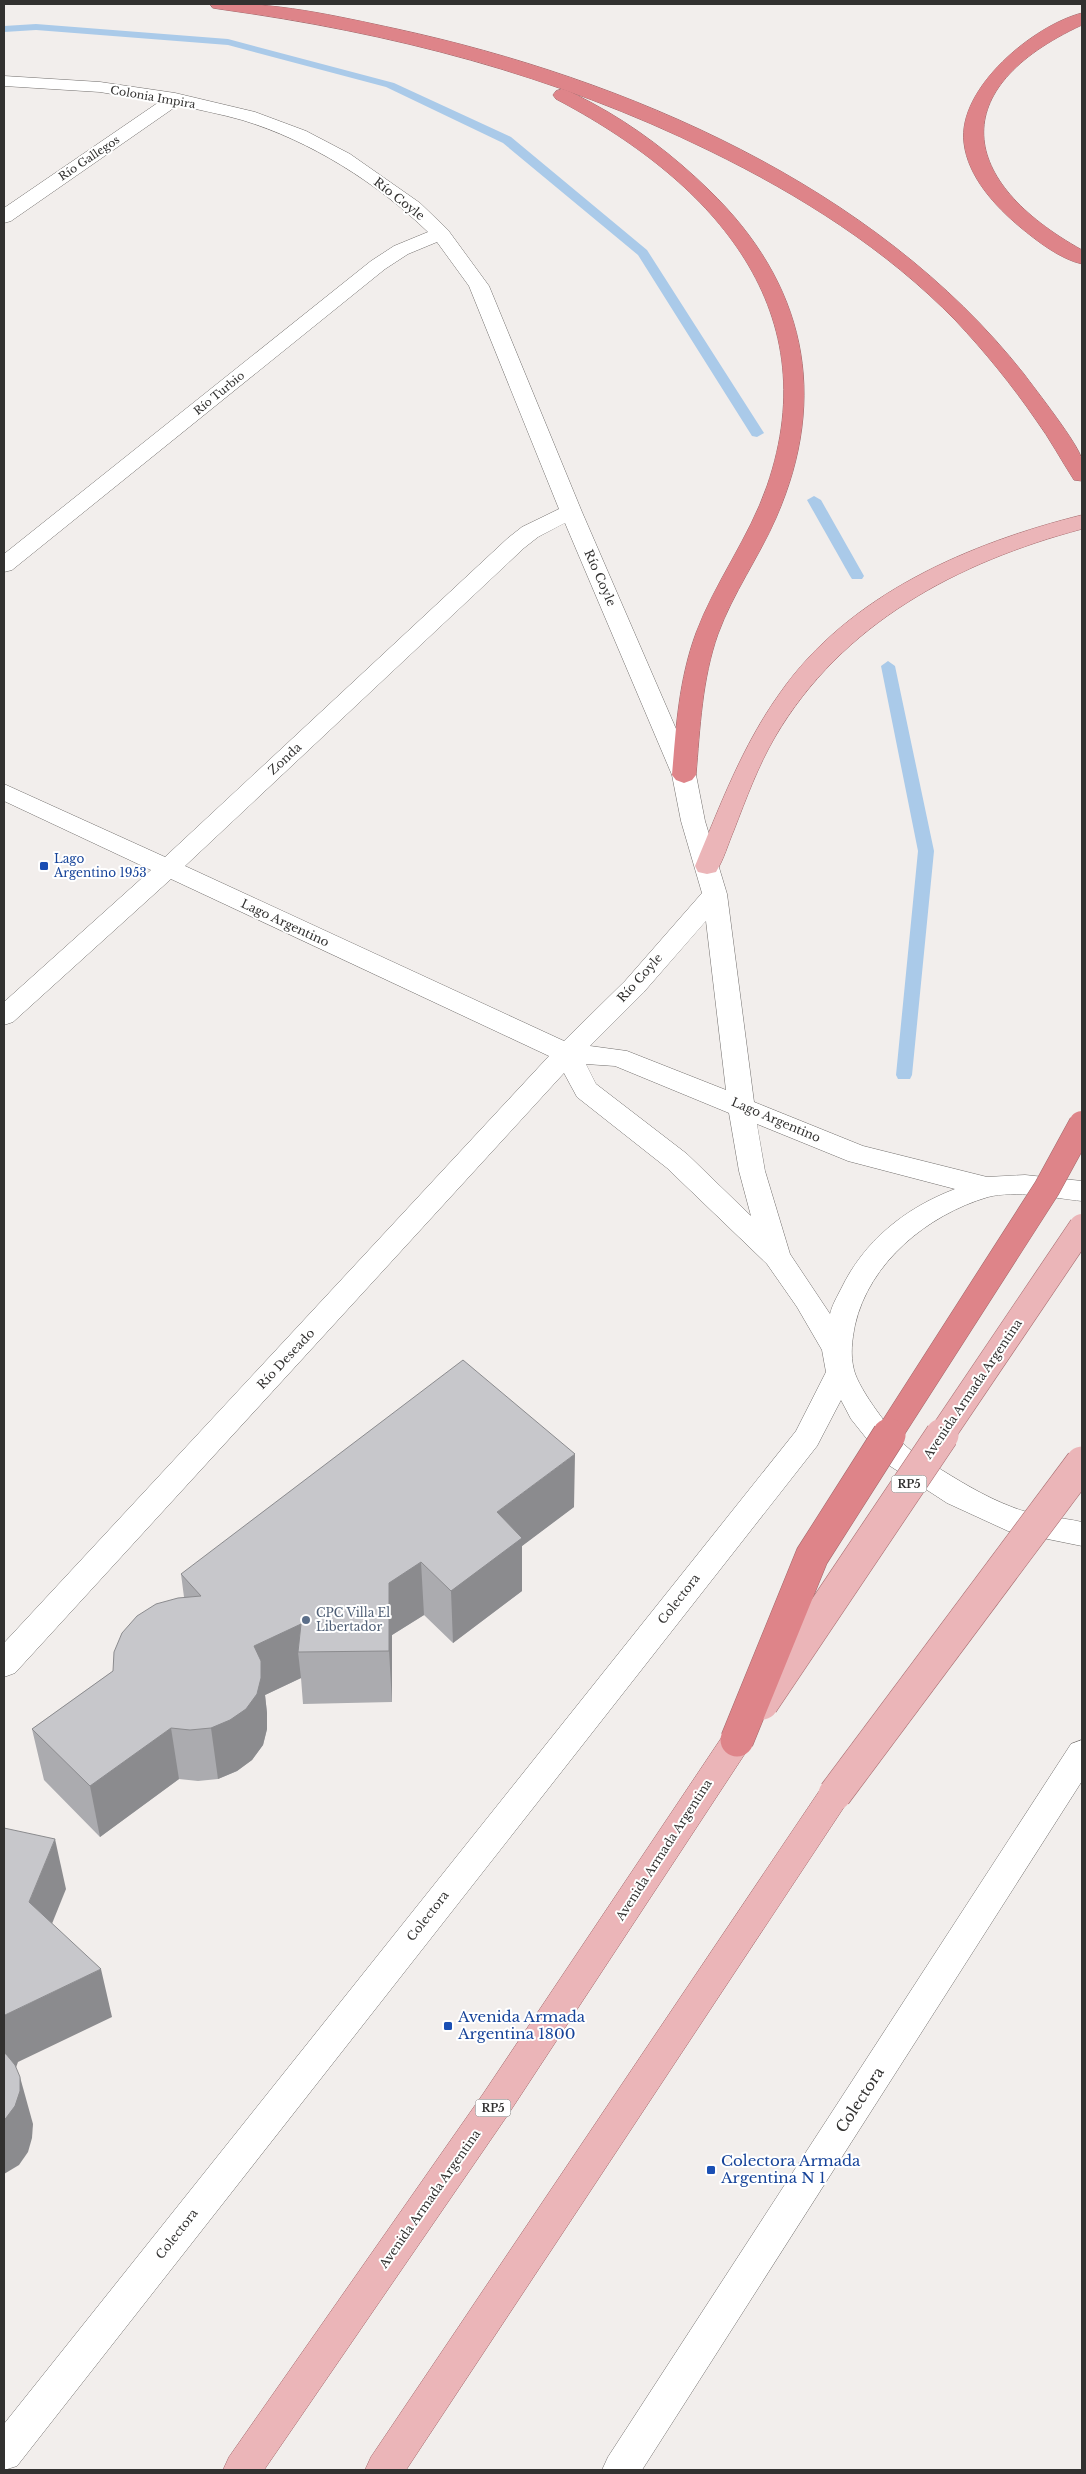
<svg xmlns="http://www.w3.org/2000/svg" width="1086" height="2474" font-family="'Libre Baskerville',serif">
<rect width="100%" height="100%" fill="#f2eeec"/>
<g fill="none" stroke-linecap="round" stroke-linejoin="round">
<g fill="#aacae9" fill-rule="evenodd">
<polygon points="36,24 228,39 394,83 511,137 647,250 764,433 757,437 752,436 638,255 503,143 386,87 228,45 36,30 4,32 4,26"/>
<polygon points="814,496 821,500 864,576 862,579 852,579 850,576 807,500"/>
<polygon points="888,661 895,666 934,851 912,1075 910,1079 898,1079 896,1075 918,851 881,666"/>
</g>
<g stroke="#726f6d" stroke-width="1">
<g id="minor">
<path d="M4 76 100 82 175 93 255 112 306 131 350 154 420 203 448 230 489 286 582 512 696 775 705 821 727 894 754 1102 863 1146 987 1177 1025 1175 1082 1181V1201C1054 1198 1015 1190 988 1197 927 1215 869 1263 855 1325 852 1341 850 1354 854 1370 859 1390 892 1433 907 1447 914 1454 924 1459 932 1464 958 1480 983 1496 1012 1507 1033 1516 1060 1517 1082 1522V1546L1008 1531 947 1503 887 1464 851 1419 841 1400 817 1446 17 2466 4 2470V2424L796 1431 826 1372 822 1350 797 1307 767 1264 667 1168 577 1097 564 1073 15 1673 4 1677V1643L549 1056 171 879 13 1022 4 1025V1002L151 870 4 801V784L165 857 508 538 522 527 559 509 469 286 437 242 408 254 385 269 12 570 4 572V554L371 261 394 246 428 232C377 183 311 141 242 120 221 114 199 110 178 105L11 221 4 223V208L159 102 100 92 4 86ZM565 523 672 775 681 821 702 893 625 981 564 1041 185 866 524 548 538 537ZM706 921 726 1090 627 1051 590 1046 643 993ZM586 1064 615 1066 729 1113 739 1171 751 1216 687 1154 596 1084ZM757 1124 848 1161 955 1189C905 1208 864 1241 841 1289 837 1297 832 1305 830 1314L790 1254 765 1171Z"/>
<polygon points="1082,1740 1082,1781 642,2470 602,2470 608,2457 1071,1744"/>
</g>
</g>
<g stroke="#a2676a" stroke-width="1">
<g id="major">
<path d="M1082 515V529C958 562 842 623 775 737 758 766 746 799 734 830 728 844 724 859 716 872L707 874 698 872 695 866C720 806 742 746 780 693 849 594 970 543 1082 515Z"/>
<polygon points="737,1727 748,1731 753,1740 748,1749 507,2116 264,2470 223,2470 229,2457 483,2094 726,1731"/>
<polygon points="835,1780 846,1784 851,1794 846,1804 406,2470 365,2470 371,2457 824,1784"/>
</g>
</g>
<g stroke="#a2676a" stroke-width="1">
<g id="highway">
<path d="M210 4C273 1 336 16 397 29 626 79 875 185 1024 374 1035 389 1080 446 1082 460 1083 467 1082 475 1082 481L1074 480C1061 460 1050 439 1036 420 1012 385 985 352 956 321 886 249 800 195 710 151 553 74 392 33 219 9L213 8Z"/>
<path d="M1082 13V25C944 89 958 181 1082 250V264C1060 259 1037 241 1020 227 995 206 968 177 964 143 957 88 1034 25 1082 13Z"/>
<path d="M562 89C573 92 582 98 592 103 635 126 674 156 709 190 805 283 830 395 776 518 759 557 733 593 718 634 702 679 700 728 696 775L692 780 684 783 676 780 672 775C676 727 679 679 696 633 715 582 749 538 767 486 830 304 706 178 556 99L553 95 556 91Z"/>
</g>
</g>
<use href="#minor" fill="#fff" fill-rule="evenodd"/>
<use href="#major" fill="#ebb5b8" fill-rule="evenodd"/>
<use href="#highway" fill="#de8489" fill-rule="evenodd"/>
<g stroke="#a2676a" stroke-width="27" stroke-linecap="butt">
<polyline id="major-bridge-far1" points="941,1436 1082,1227"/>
</g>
<g stroke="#a2676a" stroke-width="34" stroke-linecap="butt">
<g id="major-bridge">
<polyline points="762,1703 942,1435"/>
<polyline points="835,1794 1082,1463"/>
</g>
</g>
<g stroke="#a2676a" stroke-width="27" stroke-linecap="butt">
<polyline id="highway-bridge-far1" points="888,1436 1047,1188 1082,1124"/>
</g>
<g stroke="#a2676a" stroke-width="34" stroke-linecap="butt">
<polyline id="highway-bridge" points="737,1740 812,1556 889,1435"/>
</g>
<use href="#major-bridge-far1" stroke="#ebb5b8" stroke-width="26"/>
<use href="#major-bridge" stroke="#ebb5b8" stroke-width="33"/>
<use href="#highway-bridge-far1" stroke="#de8489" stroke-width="26"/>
<use href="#highway-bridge" stroke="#de8489" stroke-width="33"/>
</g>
<polygon fill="#ababaf" points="574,1507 522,1546 522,1591 453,1643 424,1615 392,1635 392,1702 303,1704 301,1678 265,1695 267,1713 267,1729 263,1745 252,1760 237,1771 218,1779 198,1781 179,1779 100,1837 44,1780 32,1729 113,1671 184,1597 181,1574"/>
<g fill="#8b8b8e">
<polygon points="575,1454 574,1507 522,1546 522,1591 453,1643 451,1591 497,1512"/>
<polygon points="421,1562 424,1615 392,1635 392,1702 389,1651 389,1583"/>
<polygon points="301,1624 298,1652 301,1678 265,1695 267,1713 267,1729 263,1745 252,1760 237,1771 218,1779 211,1728 254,1646"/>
<polygon points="171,1728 179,1779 100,1837 90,1786"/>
<polygon points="55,1839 66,1889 41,1951 29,1902"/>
<polygon points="101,1969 112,2017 18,2062 6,2095 4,2087 4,2017 5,2015"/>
<polygon points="20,2077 33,2124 32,2138 28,2152 19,2165 4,2174 4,2120"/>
</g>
<g fill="#c7c7cb" stroke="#8b8b8e">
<polygon points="463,1360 575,1454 497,1512 522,1538 451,1591 421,1562 389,1583 389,1651 298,1652 301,1624 254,1646 261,1661 261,1678 257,1694 246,1709 230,1720 211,1728 190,1730 171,1728 90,1786 32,1729 113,1671 114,1652 122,1633 137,1616 156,1604 178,1598 201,1596 181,1574"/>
<polygon points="4,1828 55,1839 29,1902 101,1969 5,2015 4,2017"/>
<polygon points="4,2053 6,2054 15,2065 20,2077 20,2091 15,2106 6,2118 4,2120"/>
</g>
<g fill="#1a4fb4" stroke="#fff" stroke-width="2">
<rect x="39" y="861" width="10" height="10" rx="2.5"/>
<rect x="443" y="2021" width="10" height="10" rx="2.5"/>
<rect x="706" y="2165" width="10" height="10" rx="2.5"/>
</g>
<circle fill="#5c6f8a" stroke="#fff" stroke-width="2" cx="306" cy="1620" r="5"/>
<g text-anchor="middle" stroke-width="4" stroke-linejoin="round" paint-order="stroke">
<g font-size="11" fill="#323130" stroke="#fff">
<text transform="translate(153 97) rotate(10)" y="4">Colonia Impira</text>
<text transform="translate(89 158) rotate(-34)" y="4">Río Gallegos</text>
<text transform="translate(219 393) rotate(-39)" y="4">Río Turbio</text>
</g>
<g fill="#fff" stroke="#706f6e" stroke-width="1">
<rect x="891.5" y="1475.5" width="35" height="17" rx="4"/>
<rect x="475.5" y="2099.5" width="35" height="17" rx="4"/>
</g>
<g font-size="11" font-weight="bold" fill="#323130">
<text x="909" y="1488">RP5</text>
<text x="493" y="2112">RP5</text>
</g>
<g font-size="12" fill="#323130" stroke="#fff">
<text transform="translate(399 199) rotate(38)" y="4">Río Coyle</text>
<text transform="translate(600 578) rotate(66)" y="4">Río Coyle</text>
<text transform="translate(285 759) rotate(-43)" y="4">Zonda</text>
<text transform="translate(285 923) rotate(25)" y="4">Lago Argentino</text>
<text transform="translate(640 978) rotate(-48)" y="4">Río Coyle</text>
<text transform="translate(776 1120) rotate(23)" y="4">Lago Argentino</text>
<text transform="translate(286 1359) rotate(-47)" y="4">Río Deseado</text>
<text transform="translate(973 1389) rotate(-56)" y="4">Avenida Armada Argentina</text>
<text transform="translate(679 1599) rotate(-52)" y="4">Colectora</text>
<text transform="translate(664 1850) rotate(-57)" y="4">Avenida Armada Argentina</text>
<text transform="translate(428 1916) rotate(-52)" y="4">Colectora</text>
<text transform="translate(430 2199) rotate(-55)" y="4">Avenida Armada Argentina</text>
<text transform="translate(177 2234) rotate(-52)" y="4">Colectora</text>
</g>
<g font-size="12" fill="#164399" stroke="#fff" text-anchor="start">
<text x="54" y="863">Lago<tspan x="54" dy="14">Argentino 1953</tspan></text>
</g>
<g font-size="12" fill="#4e5e75" stroke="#fff" text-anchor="start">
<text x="316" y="1617">CPC Villa El<tspan x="316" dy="14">Libertador</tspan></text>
</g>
<g font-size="15" fill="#164399" stroke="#fff" text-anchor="start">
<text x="458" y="2022">Avenida Armada<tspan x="458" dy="17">Argentina 1800</tspan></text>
<text x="721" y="2166">Colectora Armada<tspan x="721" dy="17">Argentina N 1</tspan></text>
</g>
<g font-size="15" fill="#323130" stroke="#fff">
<text transform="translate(860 2100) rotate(-57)" y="5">Colectora</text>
</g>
</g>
<rect width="1086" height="2474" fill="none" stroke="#323130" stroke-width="10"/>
</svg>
